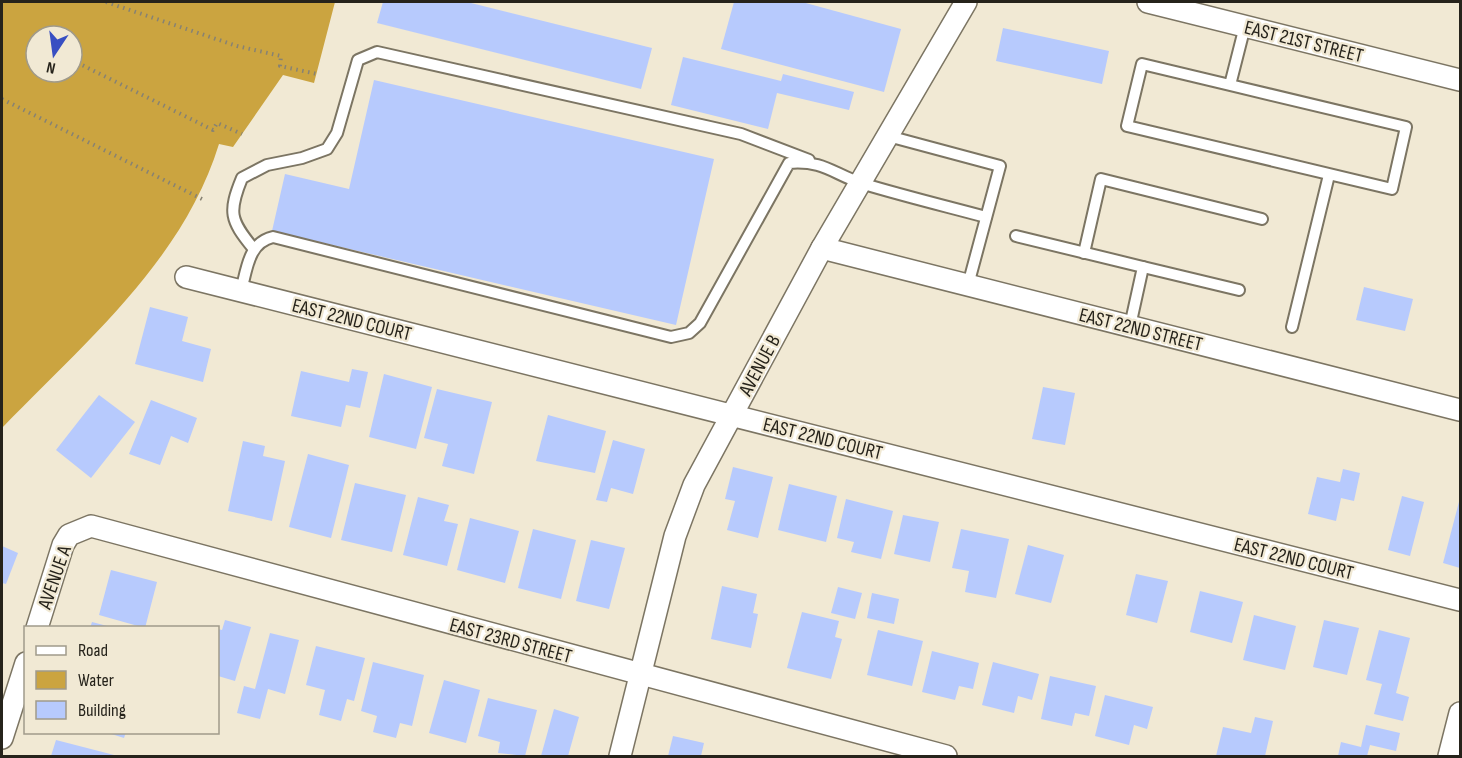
<svg xmlns="http://www.w3.org/2000/svg" width="1462" height="758" font-family="'Sofia Sans Condensed',sans-serif">
<rect width="100%" height="100%" fill="#f1e9d4"/>
<path fill="#cba440" fill-rule="evenodd" d="M2 2H335L314 83 283 75 233 147 219 144C183 261 84 343 2 428ZM36 36H72V72H36Z"/>
<g fill="#b7cafd">
<polygon points="383,2 467,2 652,48 641,89 377,23"/>
<polygon points="734,2 802,2 901,29 884,92 721,49"/>
<polygon points="1003,28 1109,51 1102,84 996,61"/>
<polygon points="683,57 781,81 783,74 854,92 849,110 777,93 768,129 671,105"/>
<polygon points="374,80 714,159 676,325 272,231 285,174 349,189"/>
<polygon points="1364,287 1413,299 1405,331 1356,320"/>
<polygon points="150,307 188,317 182,341 211,349 203,382 135,364"/>
<polygon points="352,369 368,372 360,408 346,405 341,427 291,416 301,371 349,382"/>
<polygon points="384,374 432,387 416,449 369,437"/>
<polygon points="1043,387 1075,393 1065,445 1032,439"/>
<polygon points="437,389 492,402 474,474 442,466 448,444 424,438"/>
<polygon points="99,395 135,422 91,478 56,450"/>
<polygon points="151,400 197,418 188,443 171,436 160,465 129,454"/>
<polygon points="548,415 606,431 595,473 536,461"/>
<polygon points="613,440 645,449 633,494 611,488 607,502 596,500"/>
<polygon points="243,441 265,446 263,456 285,461 272,521 228,511"/>
<polygon points="308,454 349,465 331,538 289,527"/>
<polygon points="733,467 773,477 758,538 727,530 735,501 725,499"/>
<polygon points="1343,469 1360,473 1354,501 1341,498 1336,521 1308,514 1317,477 1340,482"/>
<polygon points="355,483 406,495 392,552 341,540"/>
<polygon points="789,484 837,496 826,542 778,530"/>
<polygon points="1402,496 1424,502 1410,556 1388,550"/>
<polygon points="418,497 449,505 444,521 458,524 447,566 403,555"/>
<polygon points="1460,498 1460,568 1443,563"/>
<polygon points="846,499 893,511 881,559 851,552 854,542 837,538"/>
<polygon points="903,515 939,522 930,562 894,554"/>
<polygon points="470,518 519,531 505,583 457,570"/>
<polygon points="533,529 576,540 561,599 518,588"/>
<polygon points="961,529 1009,539 996,598 965,592 969,571 952,568"/>
<polygon points="591,540 625,548 609,609 576,601"/>
<polygon points="1028,545 1064,555 1051,603 1015,594"/>
<polygon points="2,546 18,553 6,584 2,583"/>
<polygon points="111,570 157,582 145,628 99,615"/>
<polygon points="1136,574 1168,581 1157,623 1126,615"/>
<polygon points="722,586 757,594 753,613 758,614 751,648 711,639"/>
<polygon points="838,587 862,593 855,619 831,613"/>
<polygon points="1200,591 1243,602 1232,643 1190,632"/>
<polygon points="872,593 899,599 894,624 867,618"/>
<polygon points="802,612 839,621 835,637 842,639 831,679 787,668"/>
<polygon points="1254,615 1296,626 1285,670 1243,660"/>
<polygon points="225,620 251,627 235,681 218,676 218,629 222,630"/>
<polygon points="1324,620 1359,628 1347,675 1313,667"/>
<polygon points="92,622 111,627 111,628 90,628"/>
<polygon points="878,630 923,641 912,686 867,675"/>
<polygon points="1379,630 1410,638 1396,693 1409,697 1403,721 1374,714 1382,684 1366,680"/>
<polygon points="270,633 299,640 285,694 268,689 260,719 237,713 244,686 255,689"/>
<polygon points="316,646 365,658 354,701 347,699 341,721 319,715 325,690 306,685"/>
<polygon points="932,651 979,663 973,689 959,686 955,700 922,692"/>
<polygon points="373,662 424,675 412,726 400,723 396,738 373,732 377,716 361,711"/>
<polygon points="993,662 1039,674 1032,700 1018,696 1014,713 982,705"/>
<polygon points="1050,676 1096,686 1089,716 1075,713 1072,726 1041,719"/>
<polygon points="444,680 480,690 466,743 429,733"/>
<polygon points="1105,695 1153,707 1147,729 1134,725 1129,745 1095,736"/>
<polygon points="488,698 537,710 525,756 498,753 500,742 478,736"/>
<polygon points="554,709 579,717 568,756 541,756"/>
<polygon points="1255,717 1273,721 1265,756 1216,756 1223,727 1251,733"/>
<polygon points="1366,725 1400,733 1396,751 1370,745 1367,756 1338,756 1341,742 1361,747"/>
<polygon points="105,732 126,732 124,738"/>
<polygon points="673,736 704,743 701,756 668,756"/>
<polygon points="56,740 118,756 51,756"/>
</g>
<g fill="none" stroke-linecap="round" stroke-linejoin="round">
<g stroke="#7c7563" stroke-width="14">
<g id="lane">
<polyline points="1230,85 1142,64 1127,126 1392,189 1406,127 1230,85 1245,26"/>
<polyline points="888,136 1000,166 968,285"/>
<polyline points="1016,236 1143,267 1130,326"/>
<path d="M253 248C230 220 228 212 242 178L267 165 302 158 327 149 337 133 358 60 377 52 741 134 809 160"/>
<polyline points="1084,253 1101,179 1262,219"/>
<polyline points="1143,267 1239,290"/>
<path d="M241 291C247 269 248 243 273 237L671 337 689 333 700 323 789 163C825 160 834 175 864 184 904 196 945 206 986 217"/>
<polyline points="1292,327 1329,175"/>
</g>
</g>
<g stroke="#7c7563" stroke-width="24">
<g id="street">
<polyline points="1148,2 1460,80"/>
<polyline points="822,248 1460,410"/>
<polyline points="186,277 1460,600"/>
<polyline points="37,628 63,545 69,535 91,526 946,756"/>
<polyline points="2,738 26,663"/>
<polyline points="620,756 675,536 694,485 822,248 966,2"/>
<polyline points="1449,756 1460,713"/>
</g>
</g>
<g stroke="#878273" stroke-width="4" stroke-dasharray="1.5 4.5" stroke-linecap="butt">
<polyline points="106,2 237,46 281,56 280,66 317,74"/>
<polyline points="72,60 213,130 217,123 242,134"/>
<polyline points="2,99 204,200"/>
</g>
<use href="#lane" stroke="#fff" stroke-width="10"/>
<use href="#street" stroke="#fff" stroke-width="21"/>
</g>
<g text-anchor="middle" stroke-width="4.5" stroke-linejoin="round" paint-order="stroke">
<g font-size="20" fill="#26231b" stroke="#f1e9d4">
<text transform="translate(1304 41) rotate(14)" y="7">EAST 21ST STREET</text>
<text transform="translate(352 319) rotate(14)" y="7">EAST 22ND COURT</text>
<text transform="translate(1141 329) rotate(14)" y="7">EAST 22ND STREET</text>
<text transform="translate(759 365) rotate(-62)" y="7">AVENUE B</text>
<text transform="translate(823 438) rotate(14)" y="7">EAST 22ND COURT</text>
<text transform="translate(1294 558) rotate(14)" y="7">EAST 22ND COURT</text>
<text transform="translate(54 577) rotate(-71)" y="7">AVENUE A</text>
<text transform="translate(511 640) rotate(15)" y="7">EAST 23RD STREET</text>
</g>
</g>
<rect width="1462" height="758" fill="none" stroke="#26231b" stroke-width="6"/>
<rect x="24" y="626" width="195" height="108" fill="#f1e9d4" stroke="#a09a8a" stroke-width="1.5"/>
<rect x="36" y="646" width="30" height="9" fill="#ffffff" stroke="#a09a8a" stroke-width="1.5"/>
<text x="78" y="656" font-size="18" fill="#26231b">Road</text>
<rect x="36" y="671" width="30" height="18" fill="#cba440" stroke="#a09a8a" stroke-width="1.5"/>
<text x="78" y="686" font-size="18" fill="#26231b">Water</text>
<rect x="36" y="701" width="30" height="18" fill="#b7cafd" stroke="#a09a8a" stroke-width="1.5"/>
<text x="78" y="716" font-size="18" fill="#26231b">Building</text>
<g transform="translate(54 54) rotate(193)"><circle r="28" fill="#f1e9d4" stroke="#a09a8a" stroke-width="1.5"/>
<path d="M0-4.5L10 22L0 15L-10 22Z" fill="#384fc2"/>
<text y="-9" font-size="16" font-weight="bold" text-anchor="middle" fill="#26231b">N</text>
</g>
</svg>
